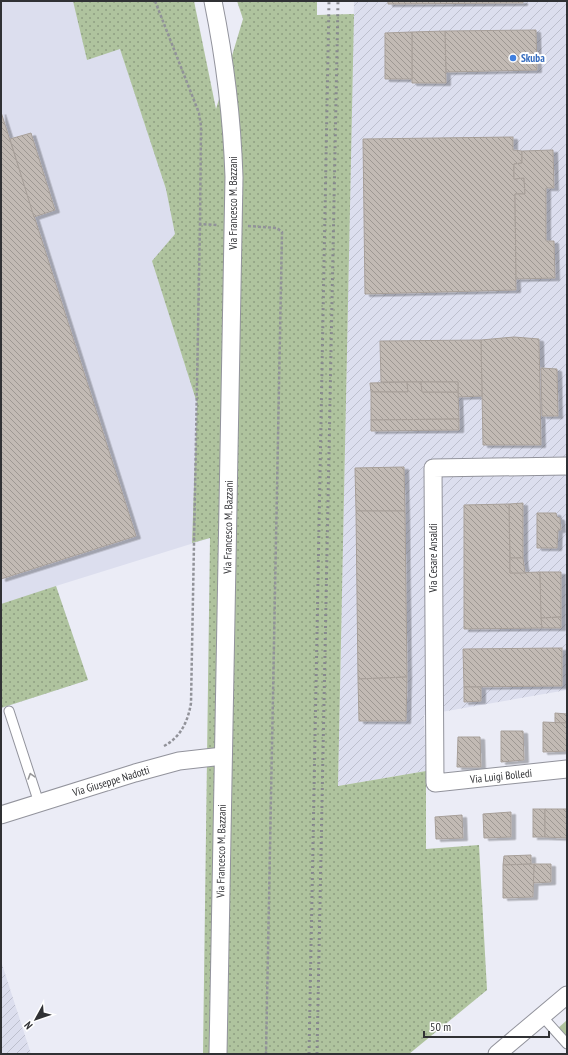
<svg xmlns="http://www.w3.org/2000/svg" width="568" height="1055" font-family="'PT Sans Narrow',sans-serif">
<defs>
<pattern id="industrial-furrows" width="10" height="10" patternUnits="userSpaceOnUse"><rect width="10" height="10" fill="#dcdeee"/><path d="M-1 1l2-2M0 10L10 0M9 11l2-2" fill="none" stroke="#bdbfcd"/></pattern>
<pattern id="grass-dots" width="8" height="8" patternUnits="userSpaceOnUse"><rect width="8" height="8" fill="#afc39e"/><path d="M2 2h.1M6 6h.1" fill="none" stroke="#8f9f82" stroke-width="1.8" stroke-linecap="round"/></pattern>
<pattern id="park-tufts" width="24" height="20" patternUnits="userSpaceOnUse"><rect width="24" height="20" fill="#afc39e"/><path d="M3 7l-1-3M5 7V3M7 7l1-3M15 17l-1-3M17 17v-4M19 17l1-3" fill="none" stroke="#8f9f82"/></pattern>
<pattern id="building-back-hatch" width="6" height="6" patternUnits="userSpaceOnUse"><rect width="6" height="6" fill="#c2bab4"/><path d="M-1 5l2 2M0 0l6 6M5-1l2 2" fill="none" stroke="#9e9893"/></pattern>
<filter id="shadow"><feDropShadow dx="4.5" dy="2.5" stdDeviation="0" flood-color="#0004"/></filter>
</defs>
<rect width="100%" height="100%" fill="#ebecf6"/>
<polygon fill="#dcdeee" points="1,1 194,1 210,538 56,586 88,680 1,708"/>
<g fill="url(#industrial-furrows)">
<polygon points="354,1 567,1 567,690 424,715 426,771 338,786"/>
<polygon points="1,961 31,1054 1,1054"/>
</g>
<g fill="url(#grass-dots)">
<polygon points="73,1 194,1 216,109 243,19 237,1 317,1 317,15 354,14 338,786 426,771 426,849 479,845 487,990 409,1054 203,1054 210,538 192,543 197,403 152,261 175,234 166,189 120,49 87,60"/>
<polygon points="56,586 88,680 1,708 1,604"/>
</g>
<polygon fill="url(#park-tufts)" points="567,1020 567,1043 556,1030"/>
<g fill="url(#building-back-hatch)" stroke="#a79f99" filter="url(#shadow)">
<polygon points="388,1 523,1 523,3 388,4"/>
<polygon points="536,30 537,70 446,72 445,31"/>
<polygon points="445,31 446,83 412,83 412,32"/>
<polygon points="412,32 412,79 385,79 385,33"/>
<polygon points="1,112 136,536 1,579"/>
<polygon points="31,133 55,210 34,217 10,139"/>
<polygon points="513,137 513,150 522,151 522,163 514,164 514,179 524,178 525,194 515,194 516,290 365,294 363,139"/>
<polygon points="553,150 554,188 546,188 546,241 554,241 555,278 516,279 515,194 525,194 524,178 514,179 514,164 522,163 522,151"/>
<polygon points="514,337 539,339 541,445 483,445 481,340"/>
<polygon points="481,340 482,396 458,397 458,382 381,382 380,341"/>
<polygon points="541,368 557,369 558,416 542,416"/>
<polygon points="407,382 408,392 371,392 370,383"/>
<polygon points="407,382 421,382 422,392 458,392 459,419 371,420 371,392 408,392"/>
<polygon points="421,382 458,382 458,392 422,392"/>
<polygon points="459,419 459,430 371,431 371,420"/>
<polygon points="404,467 405,511 356,511 355,468"/>
<polygon points="523,503 523,558 510,558 509,504"/>
<polygon points="509,504 510,573 540,572 542,628 464,629 464,505"/>
<polygon points="356,511 405,511 407,677 358,679"/>
<polygon points="537,513 556,513 557,517 560,518 561,530 558,530 557,548 537,548"/>
<polygon points="510,558 523,558 525,573 510,573"/>
<polygon points="540,572 561,572 561,617 541,618"/>
<polygon points="561,617 561,628 542,628 541,618"/>
<polygon points="562,648 562,686 464,687 463,649"/>
<polygon points="407,677 406,721 359,721 358,679"/>
<polygon points="464,687 481,687 481,701 464,702"/>
<polygon points="555,713 567,714 567,723 555,723"/>
<polygon points="543,722 567,723 567,751 543,752"/>
<polygon points="501,731 523,731 524,760 501,762"/>
<polygon points="458,737 480,737 481,767 457,767"/>
<rect x="533" y="809" width="12" height="28"/>
<polygon points="545,809 567,809 567,838 545,837"/>
<polygon points="511,812 511,837 484,838 483,814"/>
<polygon points="462,815 463,838 436,839 435,817"/>
<polygon points="531,855 531,864 503,865 504,856"/>
<polygon points="534,864 551,864 551,882 533,883"/>
<polygon points="534,864 533,897 503,898 503,865"/>
</g>
<g fill="none" stroke-linecap="round" stroke-linejoin="round">
<g stroke="#92939c" stroke-width="11">
<g id="service">
<polyline points="9,711 39,803"/>
<polyline points="541,1015 567,1044"/>
</g>
</g>
<g stroke="#92939c" stroke-width="19">
<g id="minor">
<path d="M213 1C225 60 232 117 234 177L218 1054"/>
<polyline points="567,466 433,468 435,783 567,769"/>
<polyline points="1,815 135,773 179,761 223,756"/>
<polyline points="497,1054 567,995"/>
</g>
</g>
<g stroke="#919299" stroke-width="2.5" stroke-dasharray="3 2" stroke-linecap="butt">
<polyline points="155,1 199,113 201,126 200,224 217,225"/>
<polyline points="248,226 277,228 282,232 266,1054"/>
<path d="M164 746C181 737 188 721 191 703L200 224"/>
</g>
<use href="#service" stroke="#fff" stroke-width="9"/>
<use href="#minor" stroke="#fff" stroke-width="17"/>
<g stroke="#87888e" stroke-width="3" stroke-dasharray="2 4" stroke-linecap="butt">
<polyline points="309,1054 329,1"/>
<polyline points="317,1054 338,1"/>
</g>
</g>
<defs><path id="oneway-chevron" d="M-2-3.5L2.5 0L-2 3.5" fill="none" stroke-width="1.6" stroke-linecap="round" stroke-linejoin="round"/></defs>
<use stroke="#98989a" href="#oneway-chevron" transform="translate(31 776) rotate(-107)"/>
<circle fill="#3f7fe0" stroke="#fff" stroke-width="1.5" cx="513" cy="58" r="4"/>
<g text-anchor="middle" stroke-width="4" stroke-linejoin="round" paint-order="stroke">
<g font-size="11" font-weight="bold" fill="#366cbe" stroke="#fff" text-anchor="start">
<text x="521" y="62">Skuba</text>
</g>
<g font-size="11" fill="#303134" stroke="#fff">
<text transform="translate(233 203) rotate(-90)" y="4">Via Francesco M. Bazzani</text>
<text transform="translate(228 527) rotate(-89)" y="4">Via Francesco M. Bazzani</text>
<text transform="translate(433 558) rotate(-90)" y="4">Via Cesare Ansaldi</text>
<text transform="translate(501 776) rotate(-6)" y="4">Via Luigi Bolledi</text>
<text transform="translate(111 781) rotate(-17)" y="4">Via Giuseppe Nadotti</text>
<text transform="translate(221 851) rotate(-89)" y="4">Via Francesco M. Bazzani</text>
</g>
</g>
<rect width="568" height="1055" fill="none" stroke="#303134" stroke-width="4"/>
<g transform="translate(36 1019) rotate(230)" stroke="#ffffff" stroke-width="3" paint-order="stroke">
<path d="M0-3L7 15L0 10L-7 15Z" fill="#303134"/>
<text y="-6" font-size="11" font-weight="bold" text-anchor="middle" fill="#303134">N</text>
</g>
<path d="M424 1031v6h125v-6" fill="none" stroke="#303134" stroke-width="2"/>
<text x="430" y="1031" font-size="12" fill="#303134" stroke="#ffffff" stroke-width="3" paint-order="stroke">50 m</text>
</svg>
